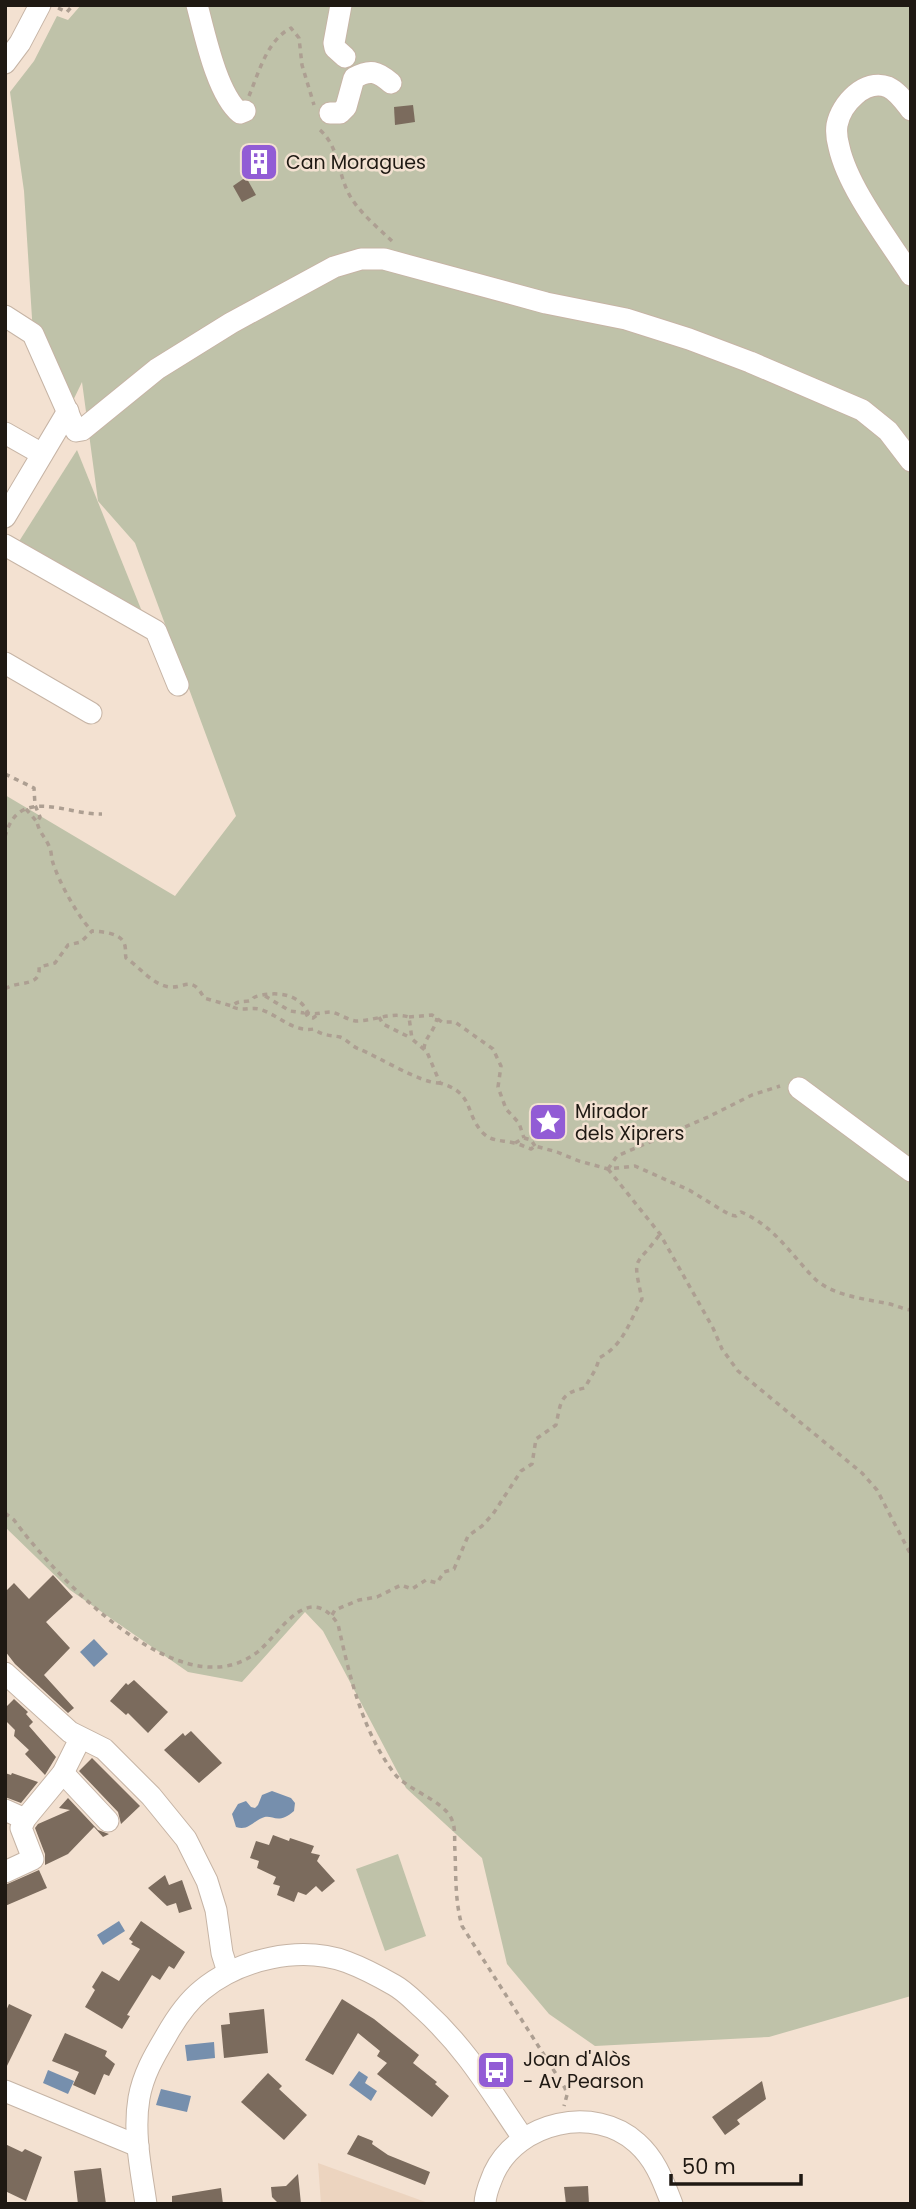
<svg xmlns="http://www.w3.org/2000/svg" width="916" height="2209" font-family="Poppins,sans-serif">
<rect width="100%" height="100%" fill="#f3e1d1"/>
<polygon fill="#ecd4bf" points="318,2163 431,2204 321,2204"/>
<g fill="#bfc2a9">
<polygon points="81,5 911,5 911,1996 769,2037 595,2046 549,2014 507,1964 482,1858 406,1788 323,1631 305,1612 242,1682 188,1672 70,1590 5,1527 5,795 175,896 236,816 135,543 98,501 82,382 68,411 33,334 24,191 10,92 34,61 57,16 68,20"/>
<polygon points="77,450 145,619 18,543"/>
<polygon points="398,1854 426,1936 385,1951 356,1869"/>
</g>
<g fill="#768fad">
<polygon points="94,1639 108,1654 94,1667 80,1652"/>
<path d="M272 1791 291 1798 295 1803 294 1811C277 1826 272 1813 262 1818 252 1822 248 1831 236 1827L232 1814 238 1804 246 1801 251 1807 255 1808 258 1805 262 1795Z"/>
<polygon points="119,1921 125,1931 103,1945 97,1935"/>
<polygon points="214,2042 215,2058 187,2061 185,2045"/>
<polygon points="48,2070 74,2081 68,2094 43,2083"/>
<polygon points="359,2071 368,2077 365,2083 377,2091 371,2101 349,2085"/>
<polygon points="161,2089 191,2096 187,2112 156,2105"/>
</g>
<g fill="#7b6b5d">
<polygon points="413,105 415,122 395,125 394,107"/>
<polygon points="267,148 273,168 253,176 244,156"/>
<polygon points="246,177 256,195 242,202 233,186"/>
<polygon points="53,1575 73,1597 46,1622 70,1648 44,1675 74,1708 68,1713 15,1664 5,1651 5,1592 14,1583 29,1599"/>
<polygon points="134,1680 168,1712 148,1733 128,1713 126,1715 110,1701 126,1683 128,1685"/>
<polygon points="14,1699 28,1712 26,1714 33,1722 29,1726 56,1757 45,1775 25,1754 29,1750 14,1736 15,1730 5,1720 5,1708"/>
<polygon points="191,1731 222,1763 199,1783 164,1750 183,1733 185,1736"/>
<polygon points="92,1758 140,1806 121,1824 118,1812 79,1771"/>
<polygon points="5,1773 11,1775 12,1773 38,1782 21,1803 5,1797"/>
<polygon points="68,1798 98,1830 109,1834 103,1837 94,1827 68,1854 45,1865 45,1854 35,1828 38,1824 70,1810 59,1808"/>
<polygon points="273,1835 289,1841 290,1838 314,1846 311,1853 320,1855 317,1861 335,1881 322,1892 316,1886 306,1895 298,1892 294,1902 277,1895 280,1886 273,1884 276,1877 257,1868 259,1861 250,1858 256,1841 269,1845"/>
<polygon points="39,1870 47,1888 5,1906 5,1885"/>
<polygon points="165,1875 169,1885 182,1880 192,1909 179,1913 176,1903 167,1906 148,1888"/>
<polygon points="141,1921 185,1952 174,1969 169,1966 160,1980 152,1975 127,2015 130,2016 122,2029 85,2007 95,1990 92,1987 102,1971 119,1981 140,1949 131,1944 133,1942 129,1939"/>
<polygon points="342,1999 374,2019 419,2055 413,2063 437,2082 435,2084 449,2096 432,2117 377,2074 387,2063 377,2056 380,2051 358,2033 333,2075 305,2060"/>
<polygon points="9,2004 32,2015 5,2070 5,2013"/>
<polygon points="264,2009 268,2053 224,2058 221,2025 230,2024 229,2013"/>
<polygon points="65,2033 107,2051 105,2056 115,2064 109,2076 104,2074 95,2095 73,2085 79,2072 52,2061"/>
<polygon points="268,2073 282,2086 279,2089 307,2115 284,2140 241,2102"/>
<polygon points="762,2081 766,2099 737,2120 740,2124 725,2135 712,2117"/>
<polygon points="358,2135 373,2141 372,2144 388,2155 430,2172 425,2185 347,2154"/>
<polygon points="5,2144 22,2152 25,2149 42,2157 26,2201 5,2191"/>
<polygon points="101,2168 106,2204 78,2204 74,2171"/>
<polygon points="298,2174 301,2204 279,2204 272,2197 271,2187 286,2186"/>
<polygon points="588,2186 589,2204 566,2204 564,2187"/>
<polygon points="221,2188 223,2204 172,2204 172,2196"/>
</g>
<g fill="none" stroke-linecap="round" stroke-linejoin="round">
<g stroke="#c6b4a5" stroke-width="23">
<g id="minor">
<path d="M197 5C205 35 217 94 240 113L245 111"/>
<polyline points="341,5 334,43 335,48 345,57"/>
<polyline points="5,63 20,43 40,5"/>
<path d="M911 110C904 101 897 91 888 87 865 78 841 104 837 125 836 132 837 140 839 147 848 188 888 239 911 275"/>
<path d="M330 113H340L346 107 354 78C370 69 377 71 391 83"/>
<polyline points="5,316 33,334 76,431 82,430 157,369 231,323 334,267 361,259 384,259 546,303 626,319 689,339 750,362 862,410 888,431 911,461"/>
<polyline points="5,433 42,454"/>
<polyline points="5,517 68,411"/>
<polyline points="5,545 156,631 178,685"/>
<polyline points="5,663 91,713"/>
<polyline points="799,1088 911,1171"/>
<polyline points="5,1673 70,1732 104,1749 151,1796 186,1839 207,1881 216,1910 222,1953 228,1972"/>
<polyline points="63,1773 108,1821"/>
<polyline points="5,1810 25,1819"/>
<polyline points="5,1872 33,1859 21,1828 25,1819 63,1773 80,1739"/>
<polyline points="5,2091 138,2146"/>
<path d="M146 2204C141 2169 133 2133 139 2098 143 2075 154 2056 166 2036 175 2020 187 2002 202 1990 240 1959 300 1945 347 1962 363 1968 380 1977 394 1985 405 1991 414 2001 423 2009 467 2049 490 2090 523 2138"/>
<path d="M485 2204C485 2193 490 2183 494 2173 518 2122 594 2104 637 2143 656 2160 663 2181 672 2204"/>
</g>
</g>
<g stroke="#ad9f92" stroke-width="3.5" stroke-dasharray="5 5" stroke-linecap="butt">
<polyline points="58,8 67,12 73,5"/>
<path d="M249 96C259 72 267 40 291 28L299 38 302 65 314 105"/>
<path d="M320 130C340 148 337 173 350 196 360 213 378 228 392 241"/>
<path d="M5 774 34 788 35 805 40 817 37 822C39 832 45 837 49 846 52 852 51 858 53 863 59 882 78 917 92 931"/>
<polyline points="26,809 37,822"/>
<path d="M5 837C18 785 66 815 102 814"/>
<path d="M5 989C18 980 41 988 39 967L55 963 68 945 81 942 92 931C102 932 122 932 125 946 126 950 125 954 126 958 140 967 152 985 170 987 186 988 192 975 204 998L232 1006C238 1001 240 1002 248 1001 256 999 250 998 258 996 277 991 300 994 308 1013 316 1015 322 1012 331 1012 339 1013 348 1021 358 1021 376 1020 391 1012 409 1017L412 1039 427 1052 440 1083C475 1093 464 1113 483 1133 492 1142 503 1140 514 1143 520 1144 525 1147 531 1149L535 1146 557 1152 579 1161 608 1169 635 1166 689 1190 730 1215 736 1216 741 1212C773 1225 791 1254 813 1277 831 1296 866 1299 890 1304 897 1306 903 1309 911 1310"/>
<polyline points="265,996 290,1011 304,1013"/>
<path d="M233 1007C243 1012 252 1006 262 1010 281 1017 293 1032 314 1029 323 1036 330 1035 340 1037 347 1039 352 1047 359 1049 379 1057 422 1084 440 1083"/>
<polyline points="305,1012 308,1017 313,1018 317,1015"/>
<polyline points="379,1017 383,1024 411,1038"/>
<polyline points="409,1017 432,1015 442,1022 455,1022 493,1049 501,1066 498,1087 506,1109 519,1123 524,1138"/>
<path d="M424 1049C425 1036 434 1033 437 1018"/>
<polyline points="515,1143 524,1138 531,1140 535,1146"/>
<polyline points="608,1169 660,1234 713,1328 722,1349 738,1371 862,1473 877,1490 911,1555"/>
<polyline points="608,1169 617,1156 708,1117 752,1095 780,1086"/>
<path d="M5 1513 14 1520C53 1573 145 1670 216 1667 231 1667 247 1661 260 1650 281 1631 309 1581 338 1624 349 1674 362 1731 394 1773 408 1791 444 1800 452 1820 456 1829 454 1841 455 1851 456 1877 455 1901 462 1926L565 2088 567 2095 564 2106"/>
<path d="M332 1615 335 1610 359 1600 377 1597 401 1585 412 1589 426 1580 437 1583 444 1572 454 1569 468 1536 482 1526 493 1514 521 1471 532 1464 536 1439 556 1425C561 1401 560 1393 585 1388 590 1377 597 1370 599 1358 624 1345 629 1322 642 1299 632 1253 635 1269 660 1234"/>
</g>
<use href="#minor" stroke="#fff" stroke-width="21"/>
</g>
<defs>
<g id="building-square" transform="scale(2.0125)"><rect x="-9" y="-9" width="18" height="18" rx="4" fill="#925cd5" stroke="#f3e1d1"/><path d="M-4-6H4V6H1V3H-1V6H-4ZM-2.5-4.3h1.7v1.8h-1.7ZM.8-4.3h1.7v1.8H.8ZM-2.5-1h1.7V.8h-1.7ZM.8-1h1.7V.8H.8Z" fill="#fff"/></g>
<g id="sight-square" transform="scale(2.0125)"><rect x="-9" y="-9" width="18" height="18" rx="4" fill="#925cd5" stroke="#f3e1d1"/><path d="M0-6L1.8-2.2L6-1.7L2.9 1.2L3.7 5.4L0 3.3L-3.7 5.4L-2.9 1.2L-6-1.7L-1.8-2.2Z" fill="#fff"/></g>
<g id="bus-square" transform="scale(2.0125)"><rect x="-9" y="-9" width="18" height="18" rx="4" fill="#925cd5" stroke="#f3e1d1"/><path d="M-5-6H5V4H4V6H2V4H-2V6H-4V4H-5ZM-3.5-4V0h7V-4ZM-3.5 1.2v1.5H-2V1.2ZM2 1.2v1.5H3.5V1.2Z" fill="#fff"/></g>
</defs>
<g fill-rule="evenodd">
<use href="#building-square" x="259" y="162"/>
<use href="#sight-square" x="548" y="1122"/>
<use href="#bus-square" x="496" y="2070"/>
</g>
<g text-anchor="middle" stroke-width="5" stroke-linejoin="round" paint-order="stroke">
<g font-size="19" fill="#1f1913" stroke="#f3e1d1" text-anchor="start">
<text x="286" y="169">Can Moragues</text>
<text x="575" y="1118">Mirador<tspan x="575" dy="22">dels Xiprers</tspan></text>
<text x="523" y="2066">Joan d'Alòs<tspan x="523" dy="22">- Av Pearson</tspan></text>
</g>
</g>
<rect width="916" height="2209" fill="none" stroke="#1f1913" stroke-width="14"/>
<path d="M671 2174v10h130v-10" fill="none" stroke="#1f1913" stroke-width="3.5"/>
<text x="682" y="2174" font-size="21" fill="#1f1913" stroke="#f3e1d1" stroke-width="5" paint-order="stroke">50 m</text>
</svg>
